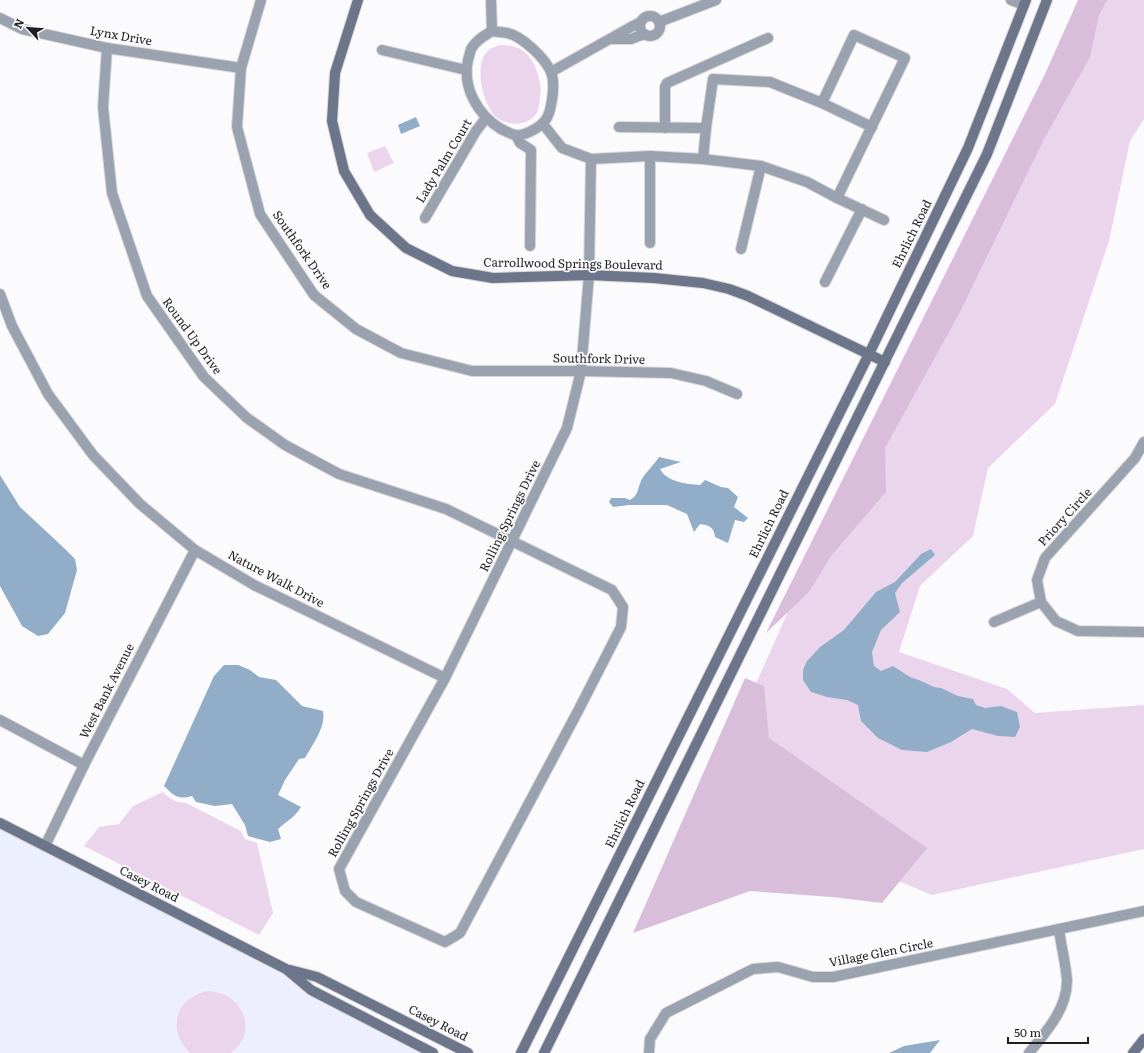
<svg xmlns="http://www.w3.org/2000/svg" width="1144" height="1053" font-family="Literata,serif">
<rect width="100%" height="100%" fill="#fbfbfd"/>
<polygon fill="#eeeffe" points="0,829 283,974 308,995 421,1053 231,1053 233,1052 241,1009 231,998 208,991 194,995 183,1005 178,1014 176,1021 184,1048 190,1053 0,1053"/>
<g fill="#ebd5ed">
<polygon points="1094,0 1144,0 1144,119 1130,141 1109,241 1055,404 988,468 973,536 920,586 899,652 1007,689 1035,713 1144,705 1144,849 932,895 704,800 787,614 965,253"/>
<path d="M499 45C506 45 516 46 522 50 535 59 543 82 540 97 540 101 539 110 536 114 527 127 506 126 495 116 483 104 473 63 488 51 490 48 495 47 499 45Z"/>
<polygon points="385,146 394,163 374,172 367,153"/>
<path d="M163 792C170 799 176 803 186 803L241 831 245 839 257 843 273 913 259 935 84 846 99 827 119 824 133 806Z"/>
<path d="M208 991C242 992 260 1031 231 1053H190C166 1030 175 997 208 991Z"/>
</g>
<g fill="#d8bedb">
<polygon points="1078,0 1107,0 1099,15 1090,57 1043,141 959,314 885,448 886,492 831,556 809,592 766,633 1045,74"/>
<polygon points="745,678 764,686 769,738 927,848 882,903 832,897 750,891 633,933"/>
</g>
<g fill="#92adc7">
<polygon points="416,117 420,126 401,134 398,125"/>
<path d="M659 457 681 462 660 469C667 482 686 484 700 485L705 480 721 487 728 488 738 497 734 507 748 518 744 522 735 520 728 543 715 537C714 527 709 525 700 524L694 532 687 514 667 505H629L613 507 609 502 611 498H625L630 500C639 495 637 489 641 481 643 475 655 464 659 457Z"/>
<polygon points="0,475 20,507 64,548 75,559 77,570 65,613 48,634 38,636 22,626 0,586"/>
<polygon points="931,549 935,555 902,583 895,593 900,612 881,630 872,652 874,666 881,671 893,666 910,677 919,680 934,687 941,688 958,696 973,699 976,705 985,708 1001,706 1017,712 1020,727 1015,737 998,736 972,729 951,742 927,752 902,750 878,738 861,721 858,705 847,700 827,697 811,692 803,680 803,670 807,661 820,647 844,630 876,592 895,582 921,554"/>
<path d="M224 665H238L250 670 259 677 276 680 302 706 323 711C326 727 313 744 305 758L299 759 285 780 278 795 301 807C294 818 288 820 278 829L281 839 270 842 248 836 245 825 232 804 215 806 196 802 192 796C178 800 174 796 164 786L214 676Z"/>
<polygon points="940,1040 930,1053 889,1053 904,1046"/>
</g>
<g fill="none" stroke-linecap="round" stroke-linejoin="round">
<g stroke="#d8d8da" stroke-width="12">
<g id="street">
<polyline points="261,0 241,68 237,127 260,214 314,295 356,329 401,353 472,371 581,371 671,373 706,381 737,394"/>
<polyline points="491,0 492,31"/>
<polyline points="1011,0 1024,5"/>
<circle cx="650" cy="26" r="10"/>
<polyline points="0,18 22,29 107,48 241,68"/>
<polyline points="659,22 716,0"/>
<path d="M492 31C497 32 502 32 507 33 522 36 545 58 551 72 555 82 553 95 551 105 549 117 545 123 535 129 530 132 521 136 515 135 510 134 506 131 501 129 478 115 462 88 468 60 469 57 470 52 471 49 476 40 484 36 492 31Z"/>
<polyline points="611,39 631,39 644,34"/>
<polyline points="107,48 103,107 112,193 147,296 204,377 247,418 285,445 339,474 446,509 612,590 623,607 621,627 578,711 460,933 445,942 356,902 345,891 339,869 445,678 567,428 581,371 589,275 591,159"/>
<polyline points="382,50 466,70"/>
<polyline points="551,72 631,27 641,22"/>
<polyline points="822,103 854,35 905,58 837,198"/>
<polyline points="543,124 562,148 591,159 650,156 703,159 761,166 807,182 837,198 884,220"/>
<polyline points="619,127 706,128"/>
<polyline points="665,128 665,87 667,83 768,38"/>
<polyline points="516,135 520,143 531,150 530,246"/>
<polyline points="650,156 650,243"/>
<polyline points="703,159 706,128 713,79 770,82 822,103 872,127"/>
<polyline points="425,218 476,131 486,118"/>
<polyline points="741,249 761,166"/>
<polyline points="825,282 862,209"/>
<polyline points="0,294 12,326 48,394 93,455 140,504 195,550 254,585 445,678"/>
<polyline points="1144,442 1135,458 1045,558 1037,580 1041,602 1056,621 1078,631 1144,632"/>
<polyline points="994,622 1041,602"/>
<polyline points="0,720 84,765"/>
<polyline points="45,846 84,765 195,550"/>
<polyline points="1059,929 1144,911"/>
<path d="M649 1053 650 1039 666 1013 753 969 778 967 813 977H833L1059 929C1061 946 1066 964 1067 981 1067 1009 1046 1032 1029 1053"/>
</g>
</g>
<g stroke="#d8d8da" stroke-width="12">
<g id="secondary">
<polyline points="358,0 335,73 332,121 344,171 370,215 406,248 452,271 493,278 589,275 654,278 703,283 729,289 748,296 885,362"/>
<polyline points="0,823 286,969 311,990 433,1053"/>
<polyline points="290,970 317,977 468,1053"/>
<polyline points="521,1053 869,354 968,148 1026,0"/>
<polyline points="544,1053 987,154 1047,0"/>
<polyline points="1133,1053 1144,1039"/>
</g>
</g>
<use href="#street" stroke="#9aa1af" stroke-width="10"/>
<use href="#secondary" stroke="#6c7589" stroke-width="10"/>
</g>
<g text-anchor="middle" stroke-width="3.5" stroke-linejoin="round" paint-order="stroke">
<g font-size="12" fill="#1f1f23" stroke="#fbfbfd">
<text transform="translate(121 36) rotate(10)" y="4">Lynx Drive</text>
<text transform="translate(444 161) rotate(-59)" y="4">Lady Palm Court</text>
<text transform="translate(912 234) rotate(-64)" y="4">Ehrlich Road</text>
<text transform="translate(302 250) rotate(55)" y="4">Southfork Drive</text>
<text transform="translate(573 264) rotate(1)" y="4">Carrollwood Springs Boulevard</text>
<text transform="translate(192 336) rotate(54)" y="4">Round Up Drive</text>
<text transform="translate(599 359) rotate(1)" y="4">Southfork Drive</text>
<text transform="translate(510 516) rotate(-64)" y="4">Rolling Springs Drive</text>
<text transform="translate(1065 517) rotate(-48)" y="4">Priory Circle</text>
<text transform="translate(769 524) rotate(-64)" y="4">Ehrlich Road</text>
<text transform="translate(276 579) rotate(28)" y="4">Nature Walk Drive</text>
<text transform="translate(107 691) rotate(-63)" y="4">West Bank Avenue</text>
<text transform="translate(361 803) rotate(-61)" y="4">Rolling Springs Drive</text>
<text transform="translate(625 814) rotate(-64)" y="4">Ehrlich Road</text>
<text transform="translate(149 884) rotate(27)" y="4">Casey Road</text>
<text transform="translate(881 953) rotate(-11)" y="4">Village Glen Circle</text>
<text transform="translate(438 1023) rotate(27)" y="4">Casey Road</text>
</g>
</g>
<g transform="translate(28 28) rotate(296)" stroke="#fbfbfd" stroke-width="3" paint-order="stroke">
<path d="M0-3L7 15L0 10L-7 15Z" fill="#1f1f23"/>
<text y="-6" font-size="11" font-weight="bold" text-anchor="middle" fill="#1f1f23">N</text>
</g>
<path d="M1008 1037v6h80v-6" fill="none" stroke="#1f1f23" stroke-width="2"/>
<text x="1014" y="1037" font-size="12" fill="#1f1f23" stroke="#fbfbfd" stroke-width="3" paint-order="stroke">50 m</text>
</svg>
